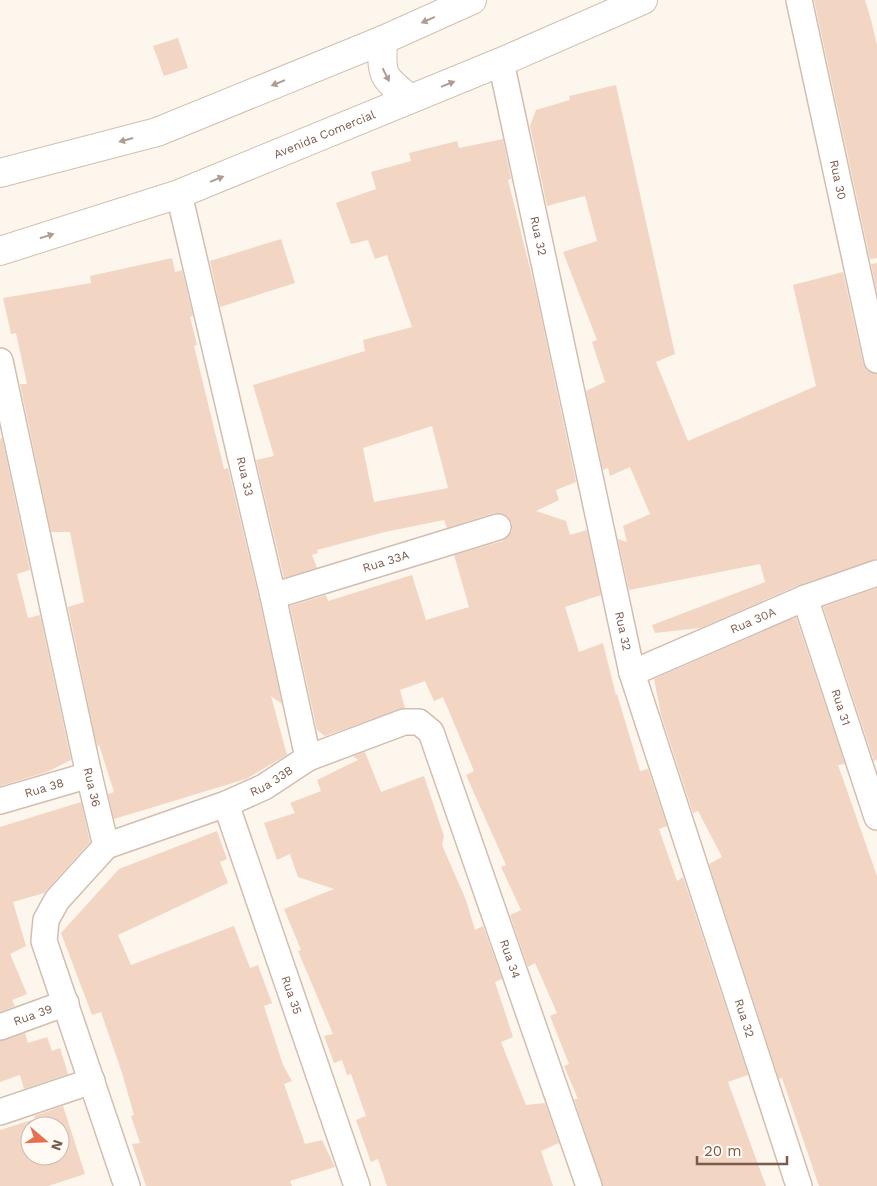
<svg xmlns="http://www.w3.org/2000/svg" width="877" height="1186" font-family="'Work Sans',sans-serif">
<rect width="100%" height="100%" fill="#fdf6ec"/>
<g fill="#f3d5c3" fill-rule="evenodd">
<polygon points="814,0 865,0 871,20 877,45 877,258 870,259"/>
<polygon points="178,38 188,68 164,76 153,46"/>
<polygon points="616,85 675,354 656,362 688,441 816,386 793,285 843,272 863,363 867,370 877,374 877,559 799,585 700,628 655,633 652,625 765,582 760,564 629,590 618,539 627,542 623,526 650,514 630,467 610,476 608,468 603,470 586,391 605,382 592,342 597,340 563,252 597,241 585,196 547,206 530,126 536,110 570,100 569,96"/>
<path d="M503 139 511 179 508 180 536 293 576 482 556 490 559 500 536 511 566 521 570 535 587 530 601 595 565 607 579 652 603 643 616 695 617 694 640 771 648 769 667 826 659 829 677 881 683 877 748 1075 728 1082 766 1186H603L574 1099H578L564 1066 569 1064 550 1016 557 1013 535 963 528 967 510 915 521 910 501 867 506 865 466 775 474 771 443 697 434 701 425 681 400 690 405 708 325 736 317 730 290 606 326 595 328 601 412 575 426 620 469 607 454 555 503 541 512 531V523L507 516 494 513 447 528 444 520 385 532 317 550 318 553 312 555 317 568 284 578 256 460 274 456 253 385 365 351 363 340 412 327 387 255 375 259 368 240 351 244 336 203 376 189 371 172 411 161 409 153 457 141 459 148ZM432 426 448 488 374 502 363 448Z"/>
<polygon points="281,239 295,283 220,307 210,261"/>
<polygon points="172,258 175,272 182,270 193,316 190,317 197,345 194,346 224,469 228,468 259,599 282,704 271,696 287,755 246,779 114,819 108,794 114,792 99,745 97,746 68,607 84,602 70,532 51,532 20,384 27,384 16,333 11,334 3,298 91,283 90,276"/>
<polygon points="877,263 877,292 871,264"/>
<polygon points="2,438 30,570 17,574 28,618 40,615 71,760 47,772 0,786 0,439"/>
<polygon points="877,588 877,760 874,761 823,607"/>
<polygon points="796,617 845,764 838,765 877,876 877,1186 819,1186 782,1078 779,1079 709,864 722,857 698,811 693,813 661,715 654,679"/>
<polygon points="365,752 381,792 424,776 444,836 442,845 466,900 475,930 483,926 502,979 495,982 513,1037 501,1042 526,1105 545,1103 559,1143 541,1151 553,1186 387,1186 378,1159 371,1162 356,1120 366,1116 351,1074 347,1075 342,1060 334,1063 324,1036 333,1034 298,951 301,950 284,909 334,889 298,877 290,854 277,860 264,823 295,813 290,803 321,791 317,780 358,760 353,756"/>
<polygon points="81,802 90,842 44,893 13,902 26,946 10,954 27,994 12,1000 15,1006 0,1012 0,827"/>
<polygon points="217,831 227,859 220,862 228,883 118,935 131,965 234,926 250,968 258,965 272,1003 264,1006 283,1065 292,1081 284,1084 305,1144 322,1140 335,1167 290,1181 292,1186 146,1186 132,1144 140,1143 131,1116 134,1115 122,1073 101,1012 92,1015 61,933 119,869"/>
<polygon points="25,1033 28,1043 47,1037 52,1051 60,1048 68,1074 24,1089 20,1075 0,1082 0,1041"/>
<path d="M63 1106 85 1174 48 1186H0V1130L35 1119 34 1116ZM30 1126H60V1156H30Z"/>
</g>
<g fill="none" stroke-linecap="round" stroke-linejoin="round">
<g stroke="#d1beb0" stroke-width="28">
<g id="minor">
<path id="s1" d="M799 0 877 360"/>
<path id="s2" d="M501 62 632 673 799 1186"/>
<path id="s3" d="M179 194 273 596 308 758"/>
<path id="s4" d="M0 361 89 775 106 846 57 900 46 920 44 941 127 1186"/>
<path id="s5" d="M273 596 498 527"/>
<path id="s6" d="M805 598 877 817"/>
<path id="s7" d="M632 673 805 598 877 573"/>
<path id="s8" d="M0 801 89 775"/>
<path id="s9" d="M226 804 357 1186"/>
<path id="s10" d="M106 846 226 804 264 787 308 758 404 722H419L431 732 589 1186"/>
<path id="s11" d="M0 1027 66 1003"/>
<polyline points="0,1112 92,1081"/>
</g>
</g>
<g stroke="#d1beb0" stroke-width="30">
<g id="tertiary">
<path d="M383 40C381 77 382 76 410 99"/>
<polyline points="0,173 157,132 383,40 472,0"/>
<path id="s12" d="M0 251 179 194 501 62 643 0"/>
</g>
</g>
<use href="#minor" stroke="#fff" stroke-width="25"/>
<use href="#tertiary" stroke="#fff" stroke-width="28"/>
</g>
<defs><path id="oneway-solid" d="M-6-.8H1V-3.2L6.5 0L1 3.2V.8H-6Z" transform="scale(1.25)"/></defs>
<g fill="#af9d94">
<use href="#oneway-solid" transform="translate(428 20) rotate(156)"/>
<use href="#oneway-solid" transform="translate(386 75) rotate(63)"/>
<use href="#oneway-solid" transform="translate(278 83) rotate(158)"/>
<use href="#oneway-solid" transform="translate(448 84) rotate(-22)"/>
<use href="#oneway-solid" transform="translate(126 140) rotate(165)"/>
<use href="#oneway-solid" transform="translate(217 179) rotate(-22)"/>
<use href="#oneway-solid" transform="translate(47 236) rotate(-17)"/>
</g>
<g text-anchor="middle" stroke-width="4.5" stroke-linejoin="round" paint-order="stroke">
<g font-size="12" fill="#7a5c4d" stroke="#fffaf3">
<text dy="4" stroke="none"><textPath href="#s12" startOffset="345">Avenida Comercial</textPath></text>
<text dy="4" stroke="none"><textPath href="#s1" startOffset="184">Rua 30</textPath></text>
<text dy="4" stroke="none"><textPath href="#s2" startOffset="178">Rua 32</textPath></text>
<text dy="4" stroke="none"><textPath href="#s3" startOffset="290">Rua 33</textPath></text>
<text dy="4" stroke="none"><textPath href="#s5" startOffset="118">Rua 33A</textPath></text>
<text dy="4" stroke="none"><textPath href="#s7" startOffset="132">Rua 30A</textPath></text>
<text dy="4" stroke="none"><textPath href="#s2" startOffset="582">Rua 32</textPath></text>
<text dy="4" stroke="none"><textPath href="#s6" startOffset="115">Rua 31</textPath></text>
<text dy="4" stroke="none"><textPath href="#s10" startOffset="178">Rua 33B</textPath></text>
<text dy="4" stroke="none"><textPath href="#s4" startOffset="436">Rua 36</textPath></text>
<text dy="4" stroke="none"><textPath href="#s8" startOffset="46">Rua 38</textPath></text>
<text dy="4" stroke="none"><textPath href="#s10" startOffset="595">Rua 34</textPath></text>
<text dy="4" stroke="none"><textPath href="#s9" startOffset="202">Rua 35</textPath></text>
<text dy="4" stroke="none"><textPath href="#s11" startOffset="35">Rua 39</textPath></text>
<text dy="4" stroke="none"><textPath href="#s2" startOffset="988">Rua 32</textPath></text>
</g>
</g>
<g transform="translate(45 1141) rotate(109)"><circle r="24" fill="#fffaf3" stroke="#cabbb1"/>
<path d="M0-4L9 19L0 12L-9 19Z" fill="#e76f51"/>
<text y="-8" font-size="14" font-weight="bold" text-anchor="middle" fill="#7a5c4d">N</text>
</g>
<path d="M697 1156v8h90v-8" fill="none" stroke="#7a5c4d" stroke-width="2.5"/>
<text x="704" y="1156" font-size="15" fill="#7a5c4d" stroke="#fffaf3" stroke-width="4" paint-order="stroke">20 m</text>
</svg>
